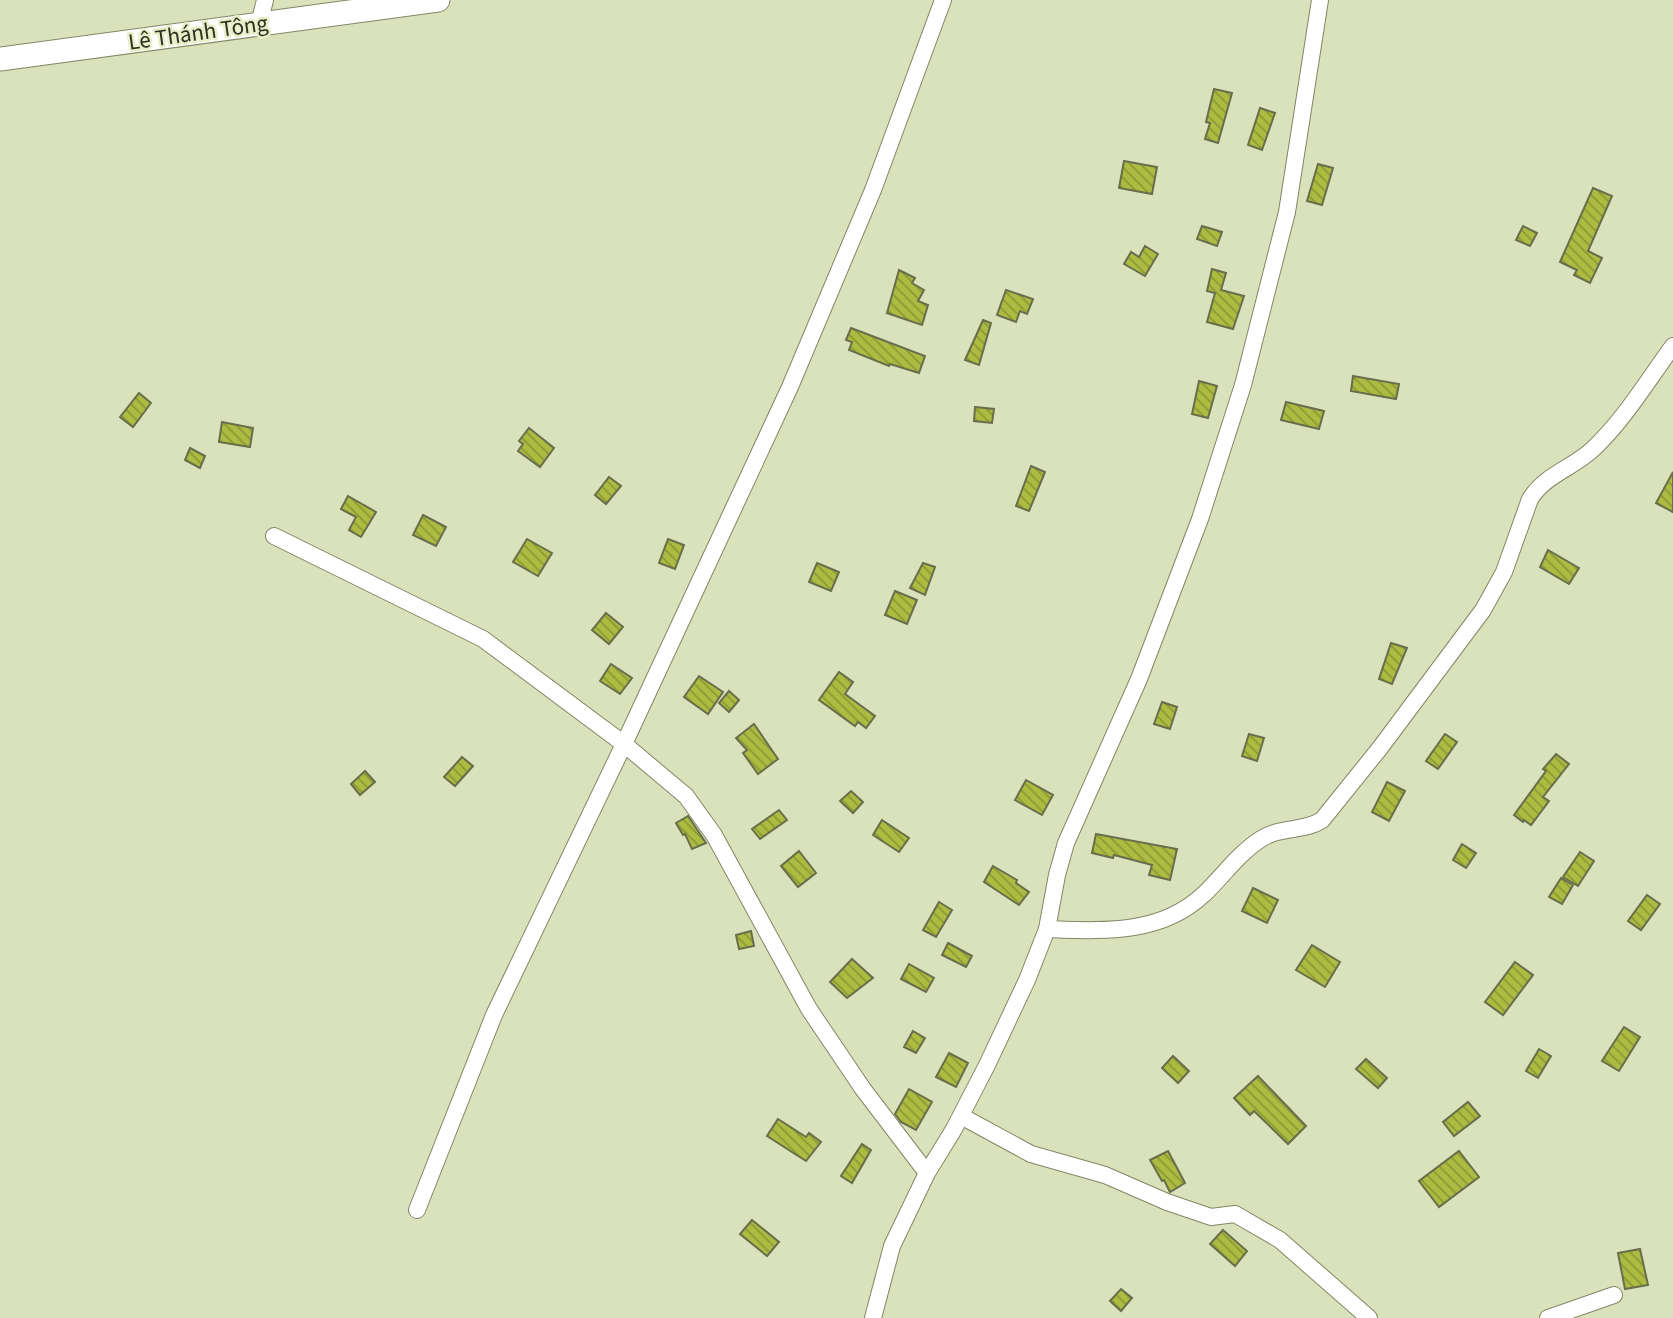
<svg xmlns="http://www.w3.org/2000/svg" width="1673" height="1318" font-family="'Source Sans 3',sans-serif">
<defs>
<pattern id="building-back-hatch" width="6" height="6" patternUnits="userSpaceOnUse" patternTransform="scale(1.75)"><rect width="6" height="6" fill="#acbc40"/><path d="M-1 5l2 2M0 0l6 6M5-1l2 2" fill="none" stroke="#8c9935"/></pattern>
</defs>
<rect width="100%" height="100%" fill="#dae2bc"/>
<g fill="url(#building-back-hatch)" stroke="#686e4c" stroke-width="2">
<polygon points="1214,89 1232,93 1218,143 1205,139 1210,123 1206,122"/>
<polygon points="1260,108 1275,113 1262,150 1248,145"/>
<polygon points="1124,161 1157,167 1152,194 1119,188"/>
<polygon points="1318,164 1333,168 1322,205 1307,201"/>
<polygon points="1593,188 1612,196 1588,251 1602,258 1590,283 1574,275 1577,270 1560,262"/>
<polygon points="1202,226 1222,232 1217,246 1197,239"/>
<polygon points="1523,226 1537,233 1530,246 1516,240"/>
<polygon points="1145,246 1158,254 1145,276 1124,264 1131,252 1139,257"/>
<polygon points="1212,269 1226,273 1221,290 1244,296 1233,329 1207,322 1215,293 1207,291"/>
<polygon points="899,270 915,278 912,283 924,290 918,301 928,305 922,325 887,313"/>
<polygon points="1006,290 1033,299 1027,314 1020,311 1016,322 997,315"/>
<polygon points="983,320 991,323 979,365 965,360"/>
<polygon points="851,328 925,356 919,373 890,364 889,366 849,350 852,342 846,340"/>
<polygon points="1353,376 1399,384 1396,399 1351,391"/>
<polygon points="1199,381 1217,386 1208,418 1192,414"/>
<polygon points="139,393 151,403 133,427 120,417"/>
<polygon points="1286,402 1324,411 1319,429 1281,420"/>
<polygon points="975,407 994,409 992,423 974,421"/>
<polygon points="222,422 253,428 250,447 219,442"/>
<polygon points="529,428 554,448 540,467 518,451 523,444 519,441"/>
<polygon points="190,448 205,456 200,468 185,460"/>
<polygon points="1031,466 1045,472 1029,511 1016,506"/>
<polygon points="1673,472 1673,512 1656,503"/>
<polygon points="609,477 621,486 606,504 595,495"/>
<polygon points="348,496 376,512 361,537 349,530 356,517 341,509"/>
<polygon points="423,515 446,527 436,546 413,535"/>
<polygon points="527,539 552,553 538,576 513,562"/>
<polygon points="668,539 684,545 675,569 659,563"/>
<polygon points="1548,550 1579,568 1569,584 1540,567"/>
<polygon points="817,563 839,572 831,591 809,582"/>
<polygon points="923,563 935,567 925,595 910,588"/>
<polygon points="895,591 917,600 907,624 885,615"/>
<polygon points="606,613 623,627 609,644 592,630"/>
<polygon points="1391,643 1407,648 1392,684 1379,679"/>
<polygon points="611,664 632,678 620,694 600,681"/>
<polygon points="839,672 853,682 845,694 875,716 866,728 858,722 855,726 819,700"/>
<polygon points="699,676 723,692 708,714 684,697"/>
<polygon points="729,691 739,700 729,712 719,703"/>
<polygon points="1162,702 1177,707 1170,729 1154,724"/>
<polygon points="754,724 778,759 758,774 743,753 747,750 736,738"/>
<polygon points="1249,734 1264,738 1257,761 1242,756"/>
<polygon points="1445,734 1457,742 1438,769 1426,761"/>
<polygon points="1556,754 1569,764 1543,797 1549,801 1531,825 1524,820 1523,822 1514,815 1546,771 1543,769"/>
<polygon points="462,757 473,766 455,786 444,777"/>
<polygon points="365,771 375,782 360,795 351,784"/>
<polygon points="1026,780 1053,795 1042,815 1015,800"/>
<polygon points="1387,782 1405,791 1389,821 1372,812"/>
<polygon points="851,791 863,802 853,813 840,801"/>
<polygon points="779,810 787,820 760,839 752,829"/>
<polygon points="688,816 706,843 692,849 685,834 683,835 676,823"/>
<polygon points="882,820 909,838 899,852 873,835"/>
<polygon points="1096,834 1177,849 1170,880 1149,875 1152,865 1114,855 1113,858 1092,853"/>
<polygon points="1462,844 1476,853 1466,868 1453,860"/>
<polygon points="799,851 816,873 798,887 781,866"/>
<polygon points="1580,852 1594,861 1578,886 1563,877"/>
<polygon points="993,866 1017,880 1016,883 1029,892 1019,905 984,882"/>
<polygon points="1561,878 1573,885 1562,904 1549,897"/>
<polygon points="1253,888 1278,900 1267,923 1242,911"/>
<polygon points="1647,895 1660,904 1641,930 1628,921"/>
<polygon points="939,902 952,910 936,937 923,930"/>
<polygon points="751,931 754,946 739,949 736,935"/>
<polygon points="948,943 972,956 966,967 942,955"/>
<polygon points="1312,945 1340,962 1325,987 1296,970"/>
<polygon points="852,959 873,978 847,998 830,982"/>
<polygon points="1515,962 1533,975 1503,1015 1485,1002"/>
<polygon points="909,964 934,978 926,992 901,979"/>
<polygon points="1624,1027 1640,1037 1619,1071 1602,1061"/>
<polygon points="913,1031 925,1038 916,1053 904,1047"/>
<polygon points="1539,1049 1551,1056 1538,1078 1526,1071"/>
<polygon points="949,1053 968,1063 956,1087 936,1077"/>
<polygon points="1173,1056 1189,1071 1178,1083 1162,1068"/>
<polygon points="1366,1059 1387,1078 1378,1088 1356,1069"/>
<polygon points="1258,1076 1306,1126 1288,1144 1254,1111 1250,1115 1234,1098"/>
<polygon points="909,1089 932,1102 916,1130 901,1122 895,1114"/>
<polygon points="1468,1102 1480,1116 1454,1136 1443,1122"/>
<polygon points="778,1119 806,1137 809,1133 821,1142 806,1161 767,1136"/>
<polygon points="862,1144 871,1150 852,1183 841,1176"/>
<polygon points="1168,1151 1185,1183 1170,1192 1164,1180 1162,1181 1150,1160"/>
<polygon points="1459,1151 1479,1177 1439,1207 1419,1181"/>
<polygon points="752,1220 779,1242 767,1256 740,1234"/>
<polygon points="1223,1230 1247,1251 1235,1266 1210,1244"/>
<polygon points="1640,1249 1648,1285 1625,1289 1618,1253"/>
<polygon points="1121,1289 1132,1298 1121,1311 1110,1301"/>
</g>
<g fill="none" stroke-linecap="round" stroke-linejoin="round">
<g stroke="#818764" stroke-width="18">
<g id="street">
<polyline points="259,24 265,0"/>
<polyline points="274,536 483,639 624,744 686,796 714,835 809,1009 863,1089 927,1173"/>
<path d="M1047 929C1103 931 1161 935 1204 894 1223 876 1239 853 1261 839 1281 826 1304 832 1322 820L1380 748 1483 610 1504 572 1530 499C1546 474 1573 468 1593 449 1624 420 1648 380 1673 346"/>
<polyline points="961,1116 1031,1154 1105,1175 1167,1202 1211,1217 1235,1214 1280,1240 1369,1318"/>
<polyline points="417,1210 494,1015 624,744 790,387 873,190 943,0"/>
<polyline points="873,1318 892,1246 927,1173 954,1129 987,1065 1027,980 1047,929 1057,875 1066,843 1139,679 1200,519 1243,385 1287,212 1320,0"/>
<polyline points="1548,1318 1614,1295"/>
</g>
</g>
<g stroke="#818764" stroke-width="25">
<polyline id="secondary" points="0,59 438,0"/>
</g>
<use href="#street" stroke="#fff" stroke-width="16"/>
<use href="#secondary" stroke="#fff" stroke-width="23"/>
</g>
<g text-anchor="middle" stroke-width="5" stroke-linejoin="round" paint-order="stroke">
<g font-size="23" fill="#2d2f21" stroke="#e7efc9">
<text transform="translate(198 32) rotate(-8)" y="8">Lê Thánh Tông</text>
</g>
</g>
</svg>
